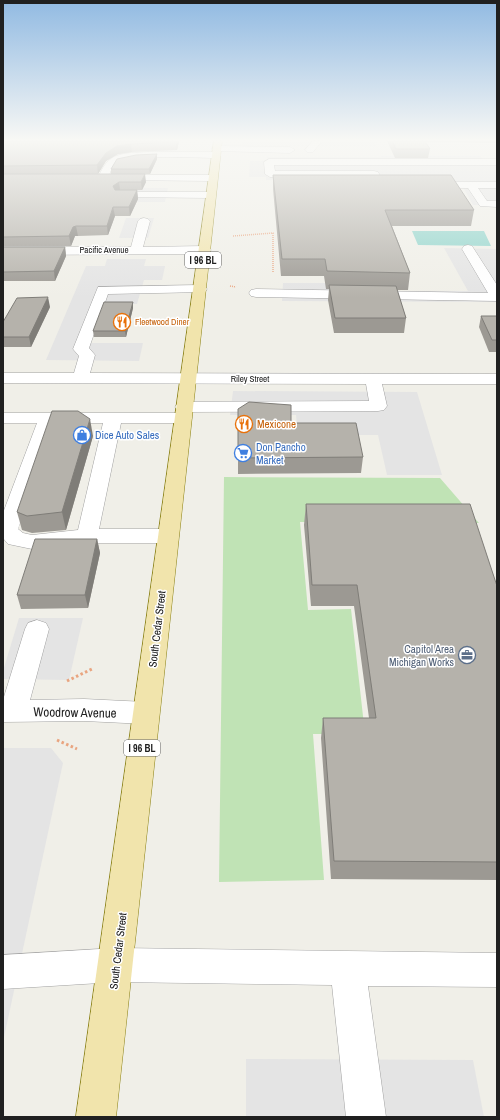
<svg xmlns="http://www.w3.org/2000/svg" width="500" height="1120" font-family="'Archivo Narrow',sans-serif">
<rect width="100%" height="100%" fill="#f0efe8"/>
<polygon fill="#c0e3b5" points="224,477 440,478 479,523 300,522 308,610 351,609 365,734 313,734 324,880 219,882"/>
<polygon fill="#90d4cb" points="412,231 484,231 491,246 418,245"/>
<g fill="#e4e4e4">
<polygon points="243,141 374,141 376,146 243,146"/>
<polygon points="381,156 480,156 483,159 497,159 497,205 473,205 463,187 367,180 266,180 266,177 249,177 250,161 267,161 267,157 381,157"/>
<polygon points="117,188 168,188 165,202 112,202"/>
<polygon points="126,218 154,218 148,238 119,238"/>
<polygon points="444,248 497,249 497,302 282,301 283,283 361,283 363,291 468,291"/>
<polygon points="107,259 146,259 144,266 165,266 162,280 144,280 137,304 98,304 84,343 143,343 139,361 46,360 86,266 105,266"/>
<polygon points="233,391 417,392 442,475 387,475 378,435 298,435 296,415 230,415"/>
<polygon points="19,618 83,618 69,680 3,679 3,671"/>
<polygon points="3,748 51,748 63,763 3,1042"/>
<polygon points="246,1059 473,1060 484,1117 246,1117"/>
</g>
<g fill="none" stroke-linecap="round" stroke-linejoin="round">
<g stroke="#a1a1a1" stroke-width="1">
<g id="minor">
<polygon points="313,141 322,141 313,152 307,152 305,150"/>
<polygon points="217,146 290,147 295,150 290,153 214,151 212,149"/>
<path d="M148 152H216L221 155 216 158C195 158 133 154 118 162 111 165 110 175 107 180H99L98 178C109 151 121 154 148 152Z"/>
<polygon points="269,159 497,159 497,165 274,165 275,171 374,171 378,172 383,181 497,182 497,188 478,188 487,201 497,201 497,207 480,206 468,188 379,187 375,186 370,177 270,177 265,174 264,162"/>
<polygon points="115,175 213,175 218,178 213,181 111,180 110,178 111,176"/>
<polygon points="120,192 211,192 216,195 211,198 116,197 115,195"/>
<polygon points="144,218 148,219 150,221 143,247 205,246 209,247 211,250 209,253 205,254 3,255 3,247 131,247 138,221 140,219"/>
<polygon points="468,245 472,246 497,285 497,301 256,297 251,296 249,293 251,290 256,289 488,293 462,249 464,246"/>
<polygon points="200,285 205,286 207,289 205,292 108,294 89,348 95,355 90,373 497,374 497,384 382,384 387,406 384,410 378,411 184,412 178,411 175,407 178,403 184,402 369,401 366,384 3,383 3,373 74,373 79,356 73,349 98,287"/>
<path d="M3 413H183L189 414 192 418 189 422 183 423H121L99 529H168L176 531 179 536 176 541 168 543H87L32 549 8 544 3 538V513L37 423H3ZM55 423H103L78 530 32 535 23 533 18 529Z"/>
<polygon points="37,620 46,623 49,629 30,700 84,699 146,702 155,705 159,713 155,721 146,724 84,721 3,722 3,700 25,629 28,623"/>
<polygon points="116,948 497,953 497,987 368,986 386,1117 346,1117 332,985 116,982 3,989 3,955"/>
</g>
</g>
<g stroke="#8a8013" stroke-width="1">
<polygon id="major" points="214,141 222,141 116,1117 76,1117"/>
</g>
<g stroke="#e9a580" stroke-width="1.5" stroke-dasharray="1 1" stroke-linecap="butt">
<polyline points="233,236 273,233 273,273"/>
<polyline points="230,286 236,287"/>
</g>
<g stroke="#e9a580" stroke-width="3" stroke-dasharray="2.5 2.5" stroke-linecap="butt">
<polyline points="67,681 92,669"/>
<polyline points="57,740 77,749"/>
</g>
<use href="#minor" fill="#fff" fill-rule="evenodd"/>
<use href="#major" fill="#f1e4ac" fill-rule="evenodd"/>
</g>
<g fill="#9c9993">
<polygon points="3,141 179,141 177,150 132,152 118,154 106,161 98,174 3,174"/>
<polygon points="387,141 497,141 497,143 425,142 430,149 428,158 395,158"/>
<polygon points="157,159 150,174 111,174 111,169"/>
<polygon points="3,174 146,182 142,190 137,190 138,199 130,216 115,216 108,235 78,236 75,236 71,246 3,246"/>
<polygon points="273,175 474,210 471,226 392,226 410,273 408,290 397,290 406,318 404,333 334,333 328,300 329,289 326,289 324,276 281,276 273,189"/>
<polygon points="3,247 65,247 66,256 55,281 3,281"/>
<polygon points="133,302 133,308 126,337 94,337 93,331"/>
<polygon points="50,307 31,347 3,347 3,322"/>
<polygon points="481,316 497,316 497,352 489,352 479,327"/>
<polygon points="238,409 291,423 363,457 361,473 238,474"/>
<polygon points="93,436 66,530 32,533 22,530 17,512"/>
<polygon points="306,504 497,586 497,880 331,879 321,738 323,718 369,718 354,606 311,606 304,525"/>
<polygon points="97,539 100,553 88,608 21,609 17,595"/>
</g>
<g fill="#7f7d78">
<polygon points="176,141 179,141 177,150 176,142"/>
<polygon points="131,144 132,152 118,154 106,161 98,174 97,165 106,153 117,146"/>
<polygon points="157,154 157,159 150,174 149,169"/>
<polygon points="145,174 146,182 142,190 141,182"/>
<polygon points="119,182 120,190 114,195 113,186"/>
<polygon points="137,190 138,199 130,216 129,207"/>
<polygon points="113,207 115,216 108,235 107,226"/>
<polygon points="76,226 78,236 75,236 71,246 69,236 73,227"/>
<polygon points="65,247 66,256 55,281 54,271"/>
<polygon points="48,297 50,307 31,347 29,337"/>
<polygon points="133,302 133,308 126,337 125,331"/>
<polygon points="90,419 93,436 66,530 62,512"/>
<polygon points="97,539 100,553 88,608 85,595"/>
</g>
<g fill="#b5b2ab" stroke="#7f7d78">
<polygon points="3,141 176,141 176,142 131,144 117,146 106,153 97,165 3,166"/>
<polygon points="392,141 425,141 430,149 396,149"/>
<polygon points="157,154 149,169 111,169 117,159 136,155"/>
<polygon points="3,174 145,174 141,182 119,182 113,186 115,190 137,190 129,207 113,207 107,226 76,226 73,227 69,236 3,237"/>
<polygon points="273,175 451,175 474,210 385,210 410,273 327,271 325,259 282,259"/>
<polygon points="3,247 65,247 54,271 3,272"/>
<polygon points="329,285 396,286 406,318 335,318"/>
<polygon points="48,297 29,337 3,337 3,322 17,298"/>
<polygon points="104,302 133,302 125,331 93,331"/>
<polygon points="481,316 497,316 497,340 492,340"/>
<polygon points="249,402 291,405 291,423 356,423 363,457 238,458 238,409"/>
<polygon points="52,411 78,411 90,419 62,512 27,516 17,512"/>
<polygon points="306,504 470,504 497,586 497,862 334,861 323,718 376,718 357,585 312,585"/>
<polygon points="35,539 97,539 85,595 17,595"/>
</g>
<linearGradient id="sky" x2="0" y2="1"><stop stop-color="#91bae2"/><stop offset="0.47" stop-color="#f8f8f5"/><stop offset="1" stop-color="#f8f8f5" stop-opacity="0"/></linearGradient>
<rect width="500" height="298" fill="url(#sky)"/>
<defs>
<g id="restaurant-ring" transform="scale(0.9)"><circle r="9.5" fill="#fff" stroke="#e8710a" stroke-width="1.5"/><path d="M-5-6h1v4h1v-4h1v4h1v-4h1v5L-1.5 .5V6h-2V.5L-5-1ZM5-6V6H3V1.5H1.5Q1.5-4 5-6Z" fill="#e8710a"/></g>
<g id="shop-ring" transform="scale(0.9)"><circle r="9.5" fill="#fff" stroke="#3f7fe0" stroke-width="1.5"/><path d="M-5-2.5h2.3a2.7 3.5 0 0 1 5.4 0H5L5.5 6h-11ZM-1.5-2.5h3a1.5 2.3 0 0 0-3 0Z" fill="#3f7fe0"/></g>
<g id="supermarket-ring" transform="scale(0.9)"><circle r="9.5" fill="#fff" stroke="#3f7fe0" stroke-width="1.5"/><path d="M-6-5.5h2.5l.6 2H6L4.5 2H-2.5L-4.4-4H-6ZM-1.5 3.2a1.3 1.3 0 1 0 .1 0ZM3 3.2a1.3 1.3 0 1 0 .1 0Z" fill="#3f7fe0"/></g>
<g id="office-ring" transform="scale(0.9)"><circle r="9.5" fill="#fff" stroke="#5c6f8a" stroke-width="1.5"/><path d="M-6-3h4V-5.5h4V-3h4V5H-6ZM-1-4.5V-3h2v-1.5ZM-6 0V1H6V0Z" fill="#5c6f8a"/></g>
</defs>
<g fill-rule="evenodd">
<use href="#restaurant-ring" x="122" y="322"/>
<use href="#restaurant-ring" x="244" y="424"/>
<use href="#shop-ring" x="82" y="435"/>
<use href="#supermarket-ring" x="243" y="453"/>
<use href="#office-ring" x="467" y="655"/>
</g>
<g text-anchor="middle" stroke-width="3" stroke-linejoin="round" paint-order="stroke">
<g font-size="9" fill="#202020" stroke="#fff">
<text x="104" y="253">Pacific Avenue</text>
<text x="250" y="382">Riley Street</text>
</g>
<g font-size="9" fill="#c56008" stroke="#fff" text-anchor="start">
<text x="135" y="325">Fleetwood Diner</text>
</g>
<g fill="#fff" stroke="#636363" stroke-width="1">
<rect x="185" y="252" width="36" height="16" rx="3"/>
<rect x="124" y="740" width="36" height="16" rx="3"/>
</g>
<g font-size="10" font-weight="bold" fill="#202020">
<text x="203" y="264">I 96 BL</text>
<text x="142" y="752">I 96 BL</text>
</g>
<g font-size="11" fill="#c56008" stroke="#fff" text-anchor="start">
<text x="257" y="428">Mexicone</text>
</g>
<g font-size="11" fill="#366cbe" stroke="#fff" text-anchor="start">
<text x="95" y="439">Dice Auto Sales</text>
<text x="256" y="451">Don Pancho<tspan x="256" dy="13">Market</tspan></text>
</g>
<g font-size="11" fill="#202020" stroke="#fff">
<text transform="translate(157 629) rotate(-83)" y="4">South Cedar Street</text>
<text transform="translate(118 951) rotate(-83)" y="4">South Cedar Street</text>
</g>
<g font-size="11" fill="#4e5e75" stroke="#fff" text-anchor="end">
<text x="454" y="653">Capitol Area<tspan x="454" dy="13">Michigan Works</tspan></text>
</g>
<g font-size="13" fill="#202020" stroke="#fff">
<text transform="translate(75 712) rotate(1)" y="5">Woodrow Avenue</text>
</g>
</g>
<rect width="500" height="1120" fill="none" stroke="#202020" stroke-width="8"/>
</svg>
